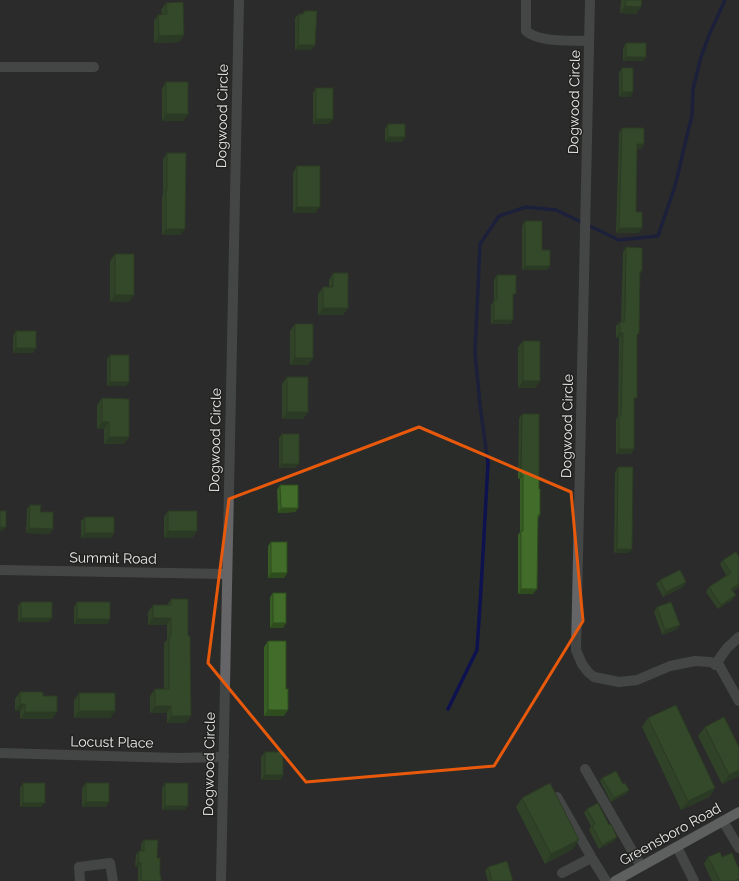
<svg xmlns="http://www.w3.org/2000/svg" width="739" height="881" font-family="Raleway,sans-serif">
<rect width="100%" height="100%" fill="#2a2c2a"/>
<g fill="none" stroke-linecap="round" stroke-linejoin="round">
<polyline stroke="#0e124e" stroke-width="3.5" points="448,709 477,650 481,589 488,463 480,405 475,352 480,244 499,216 526,207 556,210 619,240 658,236 675,186 692,115 693,89 701,57 710,33 725,0"/>
<g stroke="#656567" stroke-width="10">
<path d="M526 0V31C540 43 571 40 589 41"/>
<polyline points="590,0 576,650 582,664 588,672 594,677 619,682 637,680 670,666 695,661 710,662 719,665 739,701"/>
<polyline points="0,67 94,67"/>
<polyline points="0,570 226,574"/>
<polyline points="715,665 727,648 739,637"/>
<polyline points="0,753 177,758 224,757"/>
<polyline points="585,769 641,866"/>
<polyline points="557,797 593,860"/>
<polyline points="723,821 739,848"/>
<polyline points="677,847 694,881"/>
<polyline points="562,873 589,859 593,860 606,881"/>
<polyline points="80,881 79,867 110,863 113,881"/>
<polyline points="221,881 239,0"/>
</g>
<polyline stroke="#9d9ea1" stroke-width="10" points="615,881 739,812"/>
</g>
<g fill="#385d24">
<polygon points="621,0 642,0 636,14 620,13"/>
<polygon points="166,3 184,35 179,42 154,43 154,21 158,15 162,14 161,10"/>
<polygon points="304,11 312,50 295,50 295,18 299,14 302,14"/>
<polygon points="626,43 646,57 643,61 623,61 623,48"/>
<polygon points="622,68 633,92 630,97 619,97 619,73"/>
<polygon points="166,82 188,114 183,121 162,121 162,89"/>
<polygon points="316,88 329,124 313,124 313,93"/>
<polygon points="388,124 402,142 385,142 385,129"/>
<polygon points="622,128 644,144 641,149 637,149 636,212 642,228 638,233 616,233 619,133"/>
<polygon points="167,153 180,235 162,235 162,196 163,195 163,159"/>
<polygon points="297,166 320,207 315,213 293,213 293,173"/>
<polygon points="525,221 542,250 550,266 547,270 522,270 522,226"/>
<polygon points="626,247 642,271 640,274 634,401 634,449 631,454 616,454 616,419 618,416 619,338 616,338 616,326 620,322 621,322 623,252"/>
<polygon points="115,254 129,302 110,302 110,261"/>
<polygon points="333,273 348,308 343,315 318,315 318,294 323,287 329,287 329,280"/>
<polygon points="497,275 513,320 510,324 491,324 491,305 494,301 494,280"/>
<polygon points="295,324 313,358 308,365 290,365 290,331"/>
<polygon points="16,331 36,348 33,353 13,353 13,336"/>
<polygon points="523,341 540,381 535,388 518,388 518,347"/>
<polygon points="110,355 129,382 126,386 107,386 107,359"/>
<polygon points="287,377 308,412 303,419 282,419 282,384"/>
<polygon points="102,398 129,437 124,444 104,444 104,429 97,429 97,405"/>
<polygon points="522,414 539,489 540,515 538,518 533,594 518,594 518,535 520,532 520,479 518,479 519,418"/>
<polygon points="282,434 296,468 279,468 279,438"/>
<polygon points="618,467 629,553 614,553 615,472"/>
<polygon points="280,485 298,508 295,512 278,513 277,490"/>
<polygon points="30,505 40,512 53,529 49,534 26,533 27,509"/>
<polygon points="168,511 197,531 192,538 164,538 164,517"/>
<polygon points="85,517 114,533 111,538 81,538 81,521"/>
<polygon points="271,542 287,573 284,578 268,578 268,546"/>
<polygon points="739,557 739,587 733,591 736,595 732,600 718,609 706,592 709,587 726,575 720,564 723,560"/>
<polygon points="660,580 686,582 683,587 663,597 656,584"/>
<polygon points="273,593 286,623 283,628 270,628 270,597"/>
<polygon points="171,599 188,636 191,716 186,723 167,723 167,713 150,713 150,696 155,689 164,689 164,643 167,640 167,625 148,625 148,612 153,605 167,605"/>
<polygon points="21,602 49,622 18,622 18,606"/>
<polygon points="77,602 110,619 107,624 74,624 74,607"/>
<polygon points="657,607 680,625 676,630 662,635 654,612"/>
<polygon points="268,641 284,716 264,716 264,647"/>
<polygon points="20,692 43,696 57,712 52,719 20,719 20,711 15,711 15,699"/>
<polygon points="79,693 115,711 110,718 74,718 74,700"/>
<polygon points="648,718 715,788 709,797 681,810 642,727"/>
<polygon points="705,727 739,747 739,776 722,784 698,736"/>
<polygon points="265,752 283,775 280,780 261,780 261,757"/>
<polygon points="602,778 623,784 629,790 626,794 611,802 600,781"/>
<polygon points="23,783 41,807 20,807 20,788"/>
<polygon points="86,783 106,807 82,807 82,788"/>
<polygon points="165,783 185,810 162,810 162,788"/>
<polygon points="522,798 573,849 545,864 516,807"/>
<polygon points="587,809 609,825 614,841 599,849 589,830 591,826 584,813"/>
<polygon points="144,840 157,858 161,881 138,881 138,867 135,867 136,855 139,851 141,851 141,844"/>
<polygon points="708,857 722,857 739,881 712,881 704,864"/>
<polygon points="488,867 513,881 488,881 485,871"/>
</g>
<g fill="#2e4c1d">
<polygon points="625,6 641,7 636,14 620,13"/>
<polygon points="184,35 179,42 154,43 159,36"/>
<polygon points="298,45 315,45 312,50 295,50"/>
<polygon points="626,57 646,57 643,61 623,61"/>
<polygon points="622,92 633,92 630,97 619,97"/>
<polygon points="166,114 188,114 183,121 162,121"/>
<polygon points="316,119 333,119 329,124 313,124"/>
<polygon points="388,137 405,137 402,142 385,142"/>
<polygon points="637,144 644,144 641,149 633,149"/>
<polygon points="297,207 320,207 315,213 293,213"/>
<polygon points="619,228 642,228 638,233 616,233"/>
<polygon points="166,229 185,229 180,235 162,235"/>
<polygon points="525,266 550,266 547,270 522,270"/>
<polygon points="115,295 134,295 129,302 110,302"/>
<polygon points="323,308 348,308 343,315 318,315"/>
<polygon points="494,320 513,320 510,324 491,324"/>
<polygon points="620,333 623,333 619,338 616,338"/>
<polygon points="16,348 36,348 33,353 13,353"/>
<polygon points="295,358 313,358 308,365 290,365"/>
<polygon points="523,381 540,381 535,388 518,388"/>
<polygon points="110,382 129,382 126,386 107,386"/>
<polygon points="287,412 308,412 303,419 282,419"/>
<polygon points="102,422 109,422 104,429 97,429"/>
<polygon points="109,437 129,437 124,444 104,444"/>
<polygon points="619,449 634,449 631,454 616,454"/>
<polygon points="282,464 299,464 296,468 279,468"/>
<polygon points="521,475 523,475 520,479 518,479"/>
<polygon points="281,508 298,508 295,512 278,513"/>
<polygon points="0,527 6,527 2,531 0,531"/>
<polygon points="29,528 53,529 49,534 26,533"/>
<polygon points="168,531 197,531 192,538 164,538"/>
<polygon points="85,533 114,533 111,538 81,538"/>
<polygon points="617,549 632,549 629,553 614,553"/>
<polygon points="271,573 287,573 284,578 268,578"/>
<polygon points="686,582 683,587 663,597 666,592"/>
<polygon points="739,584 739,587 728,593 731,589"/>
<polygon points="521,589 537,589 533,594 518,594"/>
<polygon points="736,595 732,600 718,609 721,605"/>
<polygon points="21,618 52,618 49,622 18,622"/>
<polygon points="153,618 171,618 167,625 148,625"/>
<polygon points="77,619 110,619 107,624 74,624"/>
<polygon points="273,623 286,623 283,628 270,628"/>
<polygon points="680,625 676,630 662,635 665,630"/>
<polygon points="20,704 25,704 20,711 15,711"/>
<polygon points="155,706 171,706 167,713 150,713"/>
<polygon points="268,710 288,710 284,716 264,716"/>
<polygon points="79,711 115,711 110,718 74,718"/>
<polygon points="25,712 57,712 52,719 20,719"/>
<polygon points="171,716 191,716 186,723 167,723"/>
<polygon points="739,770 739,776 722,784 729,775"/>
<polygon points="265,775 283,775 280,780 261,780"/>
<polygon points="715,788 709,797 681,810 688,801"/>
<polygon points="629,790 626,794 611,802 614,798"/>
<polygon points="86,802 109,802 106,807 82,807"/>
<polygon points="23,803 45,803 41,807 20,807"/>
<polygon points="165,806 188,806 185,810 162,810"/>
<polygon points="617,837 614,841 599,849 602,845"/>
<polygon points="579,840 573,849 545,864 551,854"/>
<polygon points="138,862 141,863 138,867 135,867"/>
</g>
<g fill="#416c2a" stroke="#2e4c1d">
<polygon points="626,0 642,0 641,7 625,6"/>
<polygon points="183,2 184,35 159,36 158,15 167,14 166,3"/>
<polygon points="304,11 317,11 315,45 298,45 299,14 304,14"/>
<rect x="626" y="43" width="20" height="14"/>
<rect x="622" y="68" width="11" height="24"/>
<rect x="166" y="82" width="22" height="32"/>
<rect x="316" y="88" width="17" height="31"/>
<rect x="388" y="124" width="17" height="13"/>
<polygon points="622,128 644,128 644,144 637,144 636,212 642,212 642,228 619,228"/>
<polygon points="167,153 186,153 185,229 166,229 166,190 167,190"/>
<rect x="297" y="166" width="23" height="41"/>
<polygon points="525,221 542,221 542,250 550,250 550,266 525,266"/>
<polygon points="626,247 642,248 642,271 640,271 639,334 637,334 637,398 634,398 634,449 619,449 619,415 621,415 623,333 620,333 620,322 624,322 625,311"/>
<rect x="115" y="254" width="19" height="41"/>
<polygon points="333,273 348,273 348,308 323,308 323,287 333,287"/>
<polygon points="497,275 516,275 516,294 513,294 513,320 494,320 494,300 497,300"/>
<rect x="295" y="324" width="18" height="34"/>
<rect x="16" y="331" width="20" height="17"/>
<rect x="523" y="341" width="17" height="40"/>
<rect x="110" y="355" width="19" height="27"/>
<rect x="287" y="377" width="21" height="35"/>
<polygon points="102,398 129,399 129,437 109,437 109,422 102,422"/>
<polygon points="522,414 539,414 539,489 540,489 540,515 538,515 537,589 521,589 521,531 523,531 523,475 521,475"/>
<rect x="282" y="434" width="17" height="30"/>
<polygon points="618,467 633,467 632,549 617,549"/>
<polygon points="280,485 298,485 298,508 281,508"/>
<polygon points="30,505 41,505 40,512 53,512 53,529 29,528"/>
<rect x="0" y="511" width="6" height="16"/>
<rect x="168" y="511" width="29" height="20"/>
<rect x="85" y="517" width="29" height="16"/>
<rect x="271" y="542" width="16" height="31"/>
<polygon points="736,552 739,557 739,584 731,589 736,595 721,605 709,587 731,573 723,560"/>
<polygon points="680,570 686,582 666,592 660,580"/>
<rect x="273" y="593" width="13" height="30"/>
<polygon points="171,599 188,599 188,636 190,636 191,716 171,716 171,706 155,706 155,689 169,689 169,636 171,636 171,618 153,618 153,605 171,605"/>
<rect x="21" y="602" width="31" height="16"/>
<rect x="77" y="602" width="33" height="17"/>
<polygon points="671,602 680,625 665,630 657,607"/>
<polygon points="268,641 286,641 286,689 288,689 288,710 268,710"/>
<polygon points="20,692 43,692 43,696 57,696 57,712 25,712 25,704 20,704"/>
<rect x="79" y="693" width="36" height="18"/>
<polygon points="676,705 715,788 688,801 648,718"/>
<polygon points="724,717 739,747 739,770 729,775 705,727"/>
<rect x="265" y="752" width="18" height="23"/>
<polygon points="616,771 623,784 625,783 629,790 614,798 602,778"/>
<rect x="23" y="783" width="22" height="20"/>
<rect x="86" y="783" width="23" height="19"/>
<rect x="165" y="783" width="23" height="23"/>
<polygon points="550,783 579,840 551,854 522,798"/>
<polygon points="598,803 609,825 611,824 617,837 602,845 592,826 595,824 587,809"/>
<polygon points="144,840 158,840 157,858 160,858 160,876 161,876 161,881 141,881 141,863 138,862 139,851 144,851"/>
<polygon points="720,852 722,857 732,853 739,869 739,879 734,881 720,881 708,857"/>
<polygon points="507,861 513,881 492,881 488,867"/>
</g>
<path d="M0 0H739V881H0ZM419 427 571 492 583 621 494 766 306 782 208 663 229 499Z" fill="#2a2c2a" fill-opacity=".55" fill-rule="evenodd"/>
<path fill="none" stroke="#e8590c" stroke-width="3" stroke-linejoin="round" d="M419 427 571 492 583 621 494 766 306 782 208 663 229 499Z"/>
<g text-anchor="middle" stroke-width="3" stroke-linejoin="round" paint-order="stroke">
<g font-size="14" fill="#eaecea" stroke="#212220">
<text transform="translate(574 102) rotate(-89)" y="5">Dogwood Circle</text>
<text transform="translate(222 116) rotate(-89)" y="5">Dogwood Circle</text>
<text transform="translate(567 426) rotate(-89)" y="5">Dogwood Circle</text>
<text transform="translate(215 440) rotate(-89)" y="5">Dogwood Circle</text>
<text transform="translate(113 558) rotate(1)" y="5">Summit Road</text>
<text transform="translate(112 742) rotate(1)" y="5">Locust Place</text>
<text transform="translate(209 764) rotate(-89)" y="5">Dogwood Circle</text>
<text transform="translate(670 834) rotate(-29)" y="5">Greensboro Road</text>
</g>
</g>
</svg>
